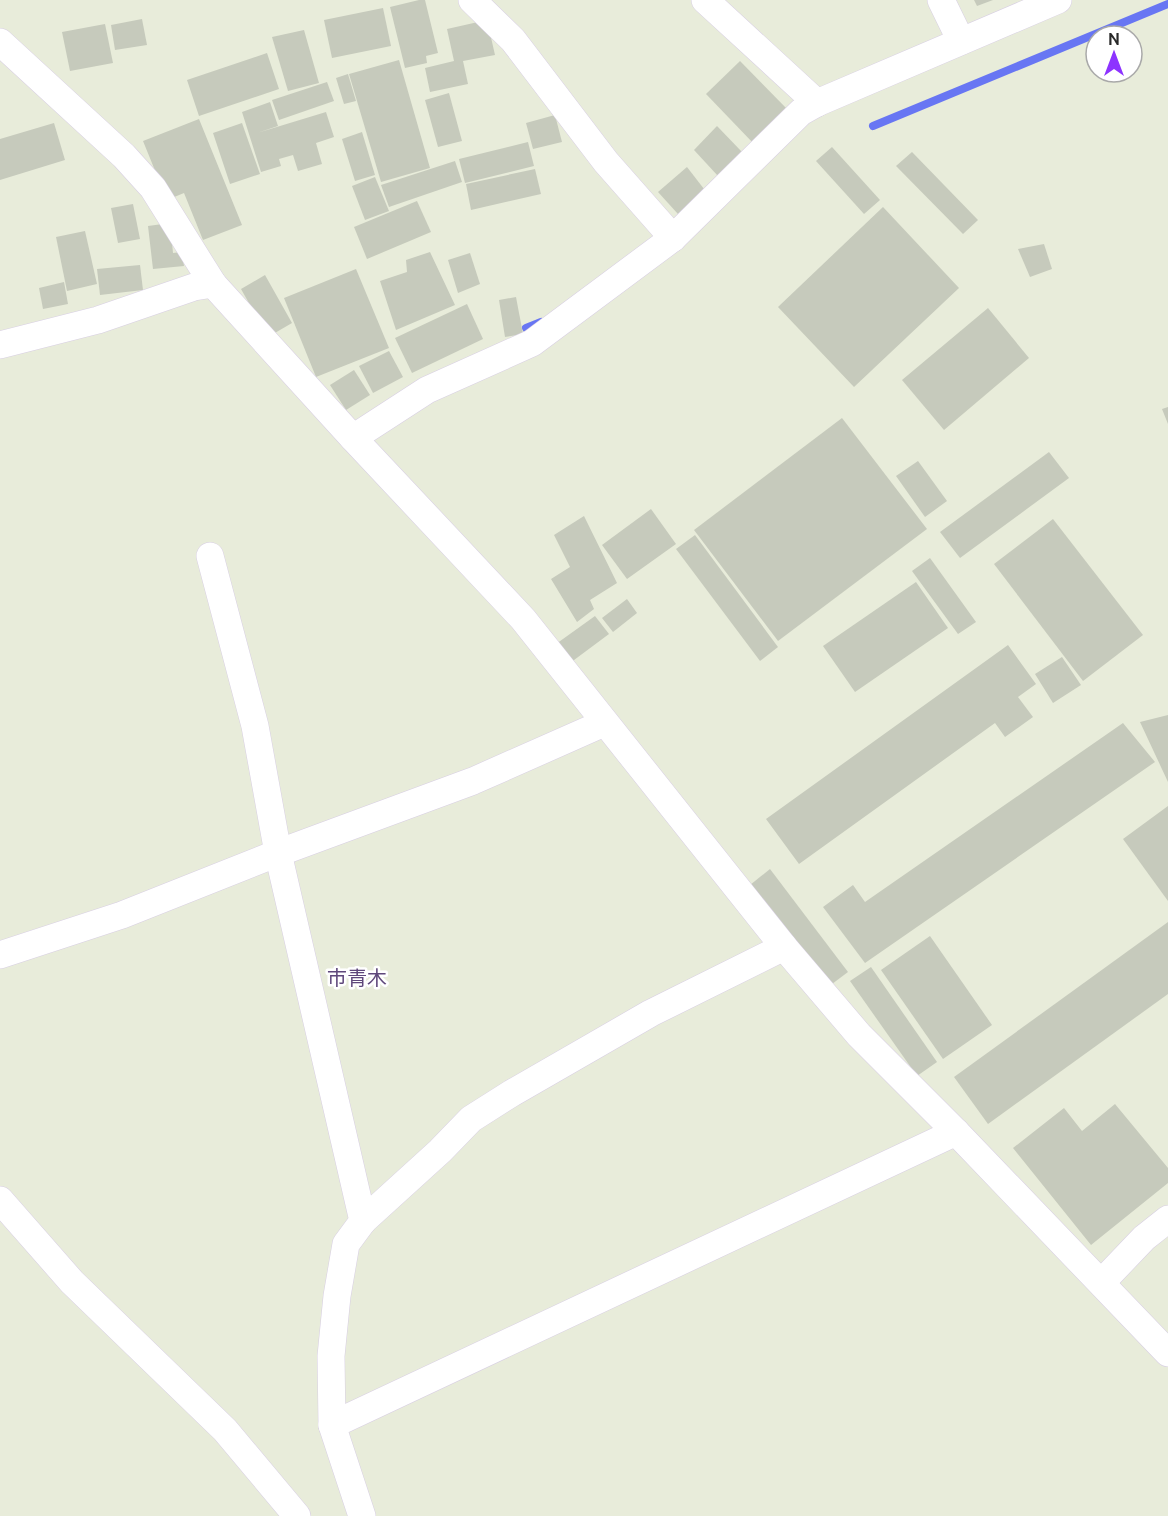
<svg xmlns="http://www.w3.org/2000/svg" width="1168" height="1516" font-family="Ubuntu,'Noto Sans JP',sans-serif">
<rect width="100%" height="100%" fill="#e8ecda"/>
<g fill="none" stroke-linecap="round" stroke-linejoin="round">
<g stroke="#6876f3" stroke-width="8">
<polyline points="873,126 1168,4"/>
<polyline points="526,328 541,322"/>
</g>
</g>
<g fill="#c6cabc">
<polygon points="419,0 425,0 438,53 426,56 427,63 405,68 390,7"/>
<polygon points="974,0 993,0 977,6"/>
<polygon points="383,8 391,46 332,58 324,20"/>
<polygon points="142,19 147,45 115,50 111,25"/>
<polygon points="487,20 495,55 463,61 468,84 430,92 425,68 454,61 447,29"/>
<polygon points="105,24 113,63 70,71 62,32"/>
<polygon points="304,30 319,83 288,91 272,37"/>
<polygon points="267,53 279,89 199,116 187,80"/>
<polygon points="399,60 430,168 381,182 349,74"/>
<polygon points="740,61 789,111 754,144 706,94"/>
<polygon points="348,74 356,101 344,104 336,78"/>
<polygon points="327,82 334,101 279,120 272,100"/>
<polygon points="449,93 462,141 438,147 425,100"/>
<polygon points="270,102 278,126 257,133 326,112 334,137 316,143 322,164 298,171 293,155 279,159 281,166 261,172 242,112"/>
<polygon points="555,115 562,142 533,149 526,123"/>
<polygon points="199,119 242,225 203,240 184,193 167,200 143,141"/>
<polygon points="54,123 65,160 0,180 0,139"/>
<polygon points="242,123 260,174 230,184 213,133"/>
<polygon points="717,126 742,152 718,176 694,150"/>
<polygon points="362,132 375,175 355,181 342,139"/>
<polygon points="528,142 534,166 465,183 459,159"/>
<polygon points="832,147 880,200 864,214 816,161"/>
<polygon points="912,152 978,220 963,234 896,166"/>
<polygon points="455,161 462,182 389,207 381,185"/>
<polygon points="687,167 704,189 678,214 658,192"/>
<polygon points="535,169 541,194 471,210 466,184"/>
<polygon points="375,177 389,211 365,220 352,186"/>
<polygon points="417,201 431,232 367,259 354,227"/>
<polygon points="133,204 140,239 118,243 111,208"/>
<polygon points="883,207 959,288 854,387 778,307"/>
<polygon points="170,223 173,253 182,252 184,266 153,269 148,226"/>
<polygon points="85,231 97,284 67,291 56,237"/>
<polygon points="1044,244 1052,269 1030,277 1018,249"/>
<polygon points="430,252 455,305 396,330 380,281 407,272 406,260"/>
<polygon points="470,253 480,284 458,293 448,260"/>
<polygon points="140,265 143,290 100,295 97,269"/>
<polygon points="356,269 389,348 316,377 284,298"/>
<polygon points="265,275 292,323 268,337 241,289"/>
<polygon points="64,282 68,304 43,309 39,288"/>
<polygon points="516,297 523,334 505,337 499,300"/>
<polygon points="467,304 483,339 412,373 395,338"/>
<polygon points="988,308 1029,358 944,430 902,380"/>
<polygon points="389,351 403,377 373,393 359,366"/>
<polygon points="354,370 370,395 346,410 330,385"/>
<polygon points="1168,407 1168,424 1162,409"/>
<polygon points="842,418 927,529 778,641 694,530"/>
<polygon points="1049,452 1069,478 960,558 940,532"/>
<polygon points="918,461 947,501 925,517 896,476"/>
<polygon points="651,509 676,544 627,579 602,545"/>
<polygon points="584,516 617,583 590,600 594,609 577,622 551,579 570,567 554,535"/>
<polygon points="1053,519 1143,635 1083,681 994,564"/>
<polygon points="695,535 778,647 760,661 676,549"/>
<polygon points="930,558 976,622 958,634 912,571"/>
<polygon points="916,582 948,628 855,692 823,646"/>
<polygon points="627,599 637,613 613,632 602,618"/>
<polygon points="595,616 609,634 570,663 556,644"/>
<polygon points="1008,645 1036,684 1018,697 1033,717 1005,737 995,723 799,864 766,819"/>
<polygon points="1062,657 1081,685 1053,703 1035,674"/>
<polygon points="1168,715 1168,782 1140,722"/>
<polygon points="1123,723 1155,762 865,963 823,907 853,885 865,902"/>
<polygon points="1168,806 1168,901 1123,839"/>
<polygon points="770,869 848,972 828,987 750,885"/>
<polygon points="1168,922 1168,994 988,1124 954,1077"/>
<polygon points="930,936 992,1025 943,1059 881,970"/>
<polygon points="871,967 937,1062 917,1076 850,981"/>
<polygon points="1115,1104 1168,1168 1168,1183 1091,1245 1013,1148 1064,1108 1082,1131"/>
</g>
<g fill="none" stroke-linecap="round" stroke-linejoin="round">
<g stroke="#d8cfe3" stroke-width="28">
<g id="minor">
<polyline points="472,0 513,40 606,162 673,238"/>
<polyline points="705,0 817,103"/>
<polyline points="941,0 961,41"/>
<polyline points="0,42 124,156 153,188 213,284 353,438 523,619 784,947 859,1035 956,1132 1168,1353"/>
<polyline points="0,345 98,320 194,287 213,284"/>
<polyline points="353,438 427,390 532,343 673,238 801,112 817,103 1058,0"/>
<polyline points="210,556 255,726 278,853 363,1221 346,1244 337,1296 331,1356 332,1425 362,1516"/>
<polyline points="0,955 122,915 278,853 473,781 604,723"/>
<polyline points="0,1200 72,1282 225,1430 297,1516"/>
<polyline points="363,1221 440,1151 471,1119 512,1093 651,1013 784,947"/>
<polyline points="1102,1282 1144,1238 1168,1219"/>
<polyline points="332,1425 956,1132"/>
</g>
</g>
<use href="#minor" stroke="#fff" stroke-width="27"/>
</g>
<g text-anchor="middle" stroke-width="5" stroke-linejoin="round" paint-order="stroke">
<g font-size="20" fill="#5f487b" stroke="#fff">
<text x="357" y="985">市青木</text>
</g>
</g>
<g transform="translate(1114 54)"><circle r="28" fill="#ffffff" stroke="#a9a9a9" stroke-width="1.5"/>
<path d="M0-4.5L10 22L0 15L-10 22Z" fill="#8d33ff"/>
<text y="-9" font-size="16" font-weight="bold" text-anchor="middle" fill="#292929">N</text>
</g>
</svg>
